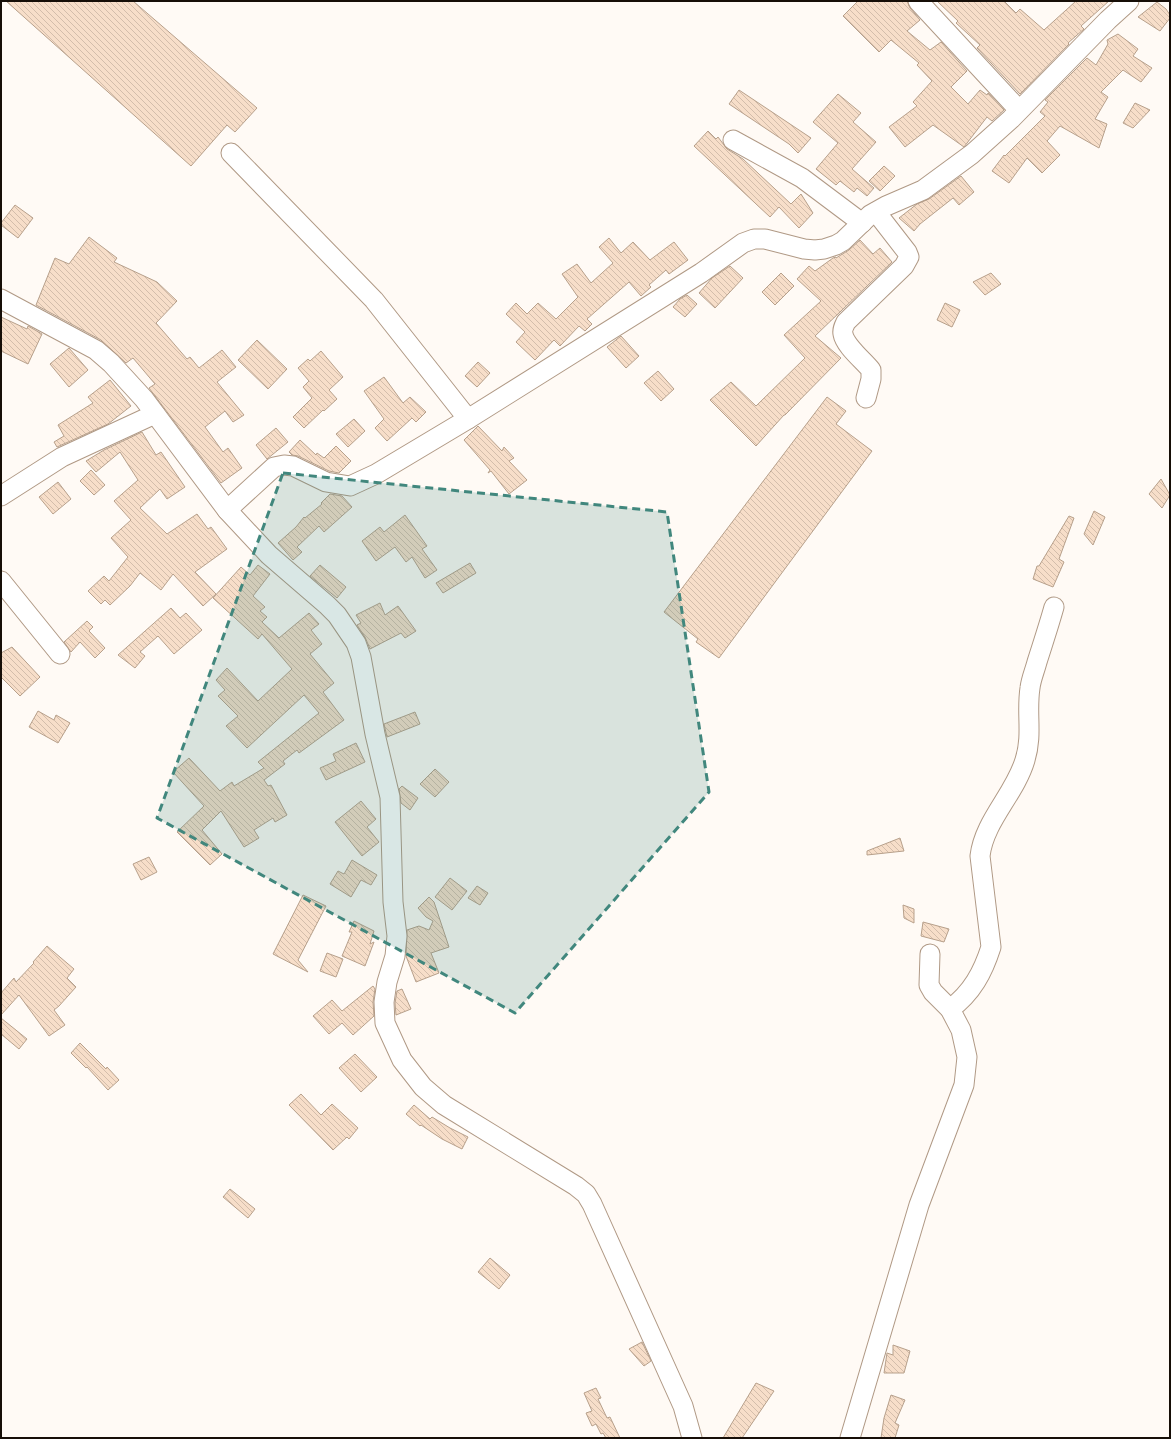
<svg xmlns="http://www.w3.org/2000/svg" width="1171" height="1439" font-family="Barlow,sans-serif">
<defs>
<pattern id="building-back-hatch" width="6" height="6" patternUnits="userSpaceOnUse"><rect width="6" height="6" fill="#f7dec9"/><path d="M-1 5l2 2M0 0l6 6M5-1l2 2" fill="none" stroke="#d3bdab"/></pattern>
</defs>
<rect width="100%" height="100%" fill="#fffaf5"/>
<g fill="url(#building-back-hatch)" stroke="#b7a08b">
<polygon points="6,1 133,1 257,108 235,132 227,125 191,166"/>
<polygon points="858,1 907,1 910,8 920,20 907,31 930,50 941,42 967,71 951,87 968,104 980,90 987,95 988,93 1004,110 992,121 987,117 964,147 933,125 905,147 889,127 917,106 913,102 932,81 917,65 919,63 891,40 879,52 843,16"/>
<polygon points="937,1 1004,1 1016,13 1020,9 1044,30 1076,1 1109,1 1081,26 1084,29 1068,43 1069,44 1020,94 977,48 980,45 956,23 958,21"/>
<polygon points="1157,2 1166,9 1170,15 1170,18 1160,31 1138,17"/>
<polygon points="1118,34 1138,49 1133,56 1152,68 1141,82 1123,70 1101,92 1108,97 1095,119 1107,124 1099,148 1060,126 1047,141 1060,155 1042,173 1027,158 1009,183 992,171 1004,155 1005,156 1045,116 1040,112 1048,102 1045,100 1087,58 1096,65 1108,44 1107,40"/>
<polygon points="739,90 811,138 798,153 789,144 729,104"/>
<polygon points="838,94 861,113 853,122 876,142 852,169 874,188 867,196 857,188 854,192 840,181 836,185 816,169 838,143 813,122"/>
<polygon points="1135,103 1150,110 1133,128 1123,123"/>
<polygon points="708,131 716,139 718,137 727,149 743,159 791,204 801,194 813,213 799,228 779,207 770,217 694,146"/>
<polygon points="884,166 895,176 880,191 869,181"/>
<polygon points="961,176 974,192 959,205 953,198 920,224 914,231 899,218 917,204 929,199"/>
<polygon points="15,205 33,218 18,238 1,225 1,223"/>
<polygon points="89,237 117,258 114,262 157,282 177,301 156,323 187,359 190,357 199,368 222,350 236,367 217,382 244,415 233,422 225,411 205,427 223,452 228,448 242,468 221,483 149,388 155,384 133,358 126,363 101,340 36,305 55,258 69,264"/>
<polygon points="609,238 621,253 633,242 650,260 674,242 688,260 669,274 666,270 649,285 651,287 641,296 629,282 587,319 592,324 585,331 579,326 560,346 554,340 535,360 516,342 525,332 506,314 516,303 527,314 538,303 556,319 578,297 562,274 577,264 591,283 613,263 599,247"/>
<polygon points="860,240 873,254 880,248 892,262 815,336 841,358 785,415 784,415 756,446 710,400 731,382 756,406 805,358 784,335 821,301 797,279 809,266 815,271 833,258 836,257 836,258 849,250"/>
<polygon points="730,266 743,278 715,308 699,293 712,278"/>
<polygon points="781,273 794,286 775,305 762,292"/>
<polygon points="991,273 1001,284 985,295 973,282"/>
<polygon points="687,295 697,304 685,317 673,307 680,299"/>
<polygon points="945,303 960,310 952,327 937,320"/>
<polygon points="1,317 27,329 28,326 42,334 28,364 1,351"/>
<polygon points="621,336 639,356 626,368 607,347"/>
<polygon points="257,340 287,369 268,389 238,360"/>
<polygon points="69,348 88,370 69,387 50,364"/>
<polygon points="321,351 343,377 329,390 337,399 324,411 323,410 304,428 293,417 312,398 303,387 309,381 298,368 308,359 310,361"/>
<polygon points="478,362 490,373 477,387 465,376"/>
<polygon points="658,371 674,389 661,401 644,383"/>
<polygon points="384,377 403,403 410,397 426,412 416,422 412,418 387,441 375,428 384,419 364,391"/>
<polygon points="110,380 131,406 108,424 57,447 54,442 64,436 58,425 93,403 88,397"/>
<polygon points="827,397 846,411 836,424 872,451 719,658 696,642 698,639 664,612"/>
<polygon points="354,419 365,431 348,447 336,434"/>
<polygon points="478,426 502,451 504,447 514,458 509,461 527,480 509,494 491,471 488,473 490,470 464,440"/>
<polygon points="276,428 288,442 267,459 256,445"/>
<polygon points="142,432 156,455 161,452 185,487 167,499 160,489 140,508 167,534 197,514 208,529 211,527 227,549 195,572 216,594 203,606 173,574 161,590 140,573 130,586 110,605 105,600 101,604 88,591 104,576 109,581 128,557 111,538 131,520 114,501 138,480 120,452 96,472 86,461 104,450"/>
<polygon points="300,440 316,455 317,453 324,458 336,446 351,461 339,473 329,471 298,456 292,455 289,452"/>
<polygon points="91,470 105,485 94,495 80,481"/>
<polygon points="1161,479 1170,495 1162,508 1149,494"/>
<polygon points="58,482 71,499 53,514 39,497"/>
<polygon points="330,494 342,496 352,507 324,532 319,526 297,547 302,552 293,560 278,543 296,527 304,517 305,518 322,504 321,503"/>
<polygon points="1094,511 1105,517 1093,545 1084,534"/>
<polygon points="405,515 427,546 422,549 437,570 425,578 412,557 406,562 395,547 376,561 362,541 380,527 384,532"/>
<polygon points="1069,516 1074,518 1059,559 1064,562 1053,587 1033,579 1037,566 1039,566"/>
<polygon points="470,563 476,573 443,593 436,583"/>
<polygon points="258,565 270,574 253,596 265,607 260,611 267,617 262,622 279,638 309,613 319,624 311,630 322,644 310,654 334,683 323,692 344,720 299,753 297,750 283,761 285,764 264,780 268,786 271,785 287,815 275,822 273,818 254,830 259,838 244,847 221,811 202,830 222,854 210,865 177,832 204,806 173,772 189,758 220,791 232,782 234,786 264,768 258,762 319,713 304,695 247,748 226,726 238,716 218,696 225,690 216,680 227,668 258,701 292,669 262,634 258,639 213,598 241,567 250,575"/>
<polygon points="320,565 346,587 337,598 310,576"/>
<polygon points="380,603 385,615 398,606 416,631 405,638 401,633 370,649 365,637 357,625 361,623 356,615"/>
<polygon points="171,608 180,618 186,613 202,630 174,654 158,636 140,652 145,656 135,668 118,655"/>
<polygon points="87,621 93,627 89,631 105,648 95,658 80,642 71,652 64,642"/>
<polygon points="12,647 40,677 20,696 1,677 1,653"/>
<polygon points="38,711 54,720 56,715 70,723 58,743 29,727"/>
<polygon points="415,712 420,724 387,737 384,724"/>
<polygon points="356,743 365,762 326,780 320,768 336,761 333,754"/>
<polygon points="435,769 449,782 435,797 420,784"/>
<polygon points="402,786 418,798 410,810 401,803 399,789"/>
<polygon points="361,801 376,819 367,827 379,842 362,856 335,822"/>
<polygon points="900,838 904,851 867,855 867,851"/>
<polygon points="149,857 157,872 141,880 133,864"/>
<polygon points="352,860 377,875 371,885 361,880 351,897 330,884 338,871 344,874"/>
<polygon points="450,878 467,891 452,910 435,897"/>
<polygon points="477,886 488,893 480,905 468,898"/>
<polygon points="303,895 326,906 298,960 308,972 273,954"/>
<polygon points="429,897 434,902 449,947 431,953 439,973 416,982 406,956 407,930 419,926 429,930 433,921 426,917 418,908"/>
<polygon points="903,905 914,909 914,923 904,918"/>
<polygon points="354,921 374,931 370,944 374,942 365,966 342,956 352,932 349,932"/>
<polygon points="923,922 949,929 944,942 921,936"/>
<polygon points="47,946 74,969 67,978 76,987 59,1006 54,1010 65,1025 49,1036 19,995 1,1015 1,993 14,978 16,982 34,963 33,962"/>
<polygon points="327,953 343,959 336,977 320,971"/>
<polygon points="373,986 375,989 373,1002 374,1016 353,1035 342,1023 329,1034 313,1016 332,1000 342,1011"/>
<polygon points="402,989 411,1009 396,1015 395,1003 397,991"/>
<polygon points="1,1018 27,1039 19,1049 1,1034"/>
<polygon points="80,1043 106,1069 107,1067 119,1080 108,1090 87,1067 86,1068 71,1053"/>
<polygon points="355,1054 377,1077 361,1092 339,1068"/>
<polygon points="301,1094 321,1115 332,1104 358,1128 349,1139 347,1137 333,1150 289,1105"/>
<polygon points="414,1105 430,1119 432,1117 450,1128 468,1137 462,1149 442,1139 421,1125 420,1126 406,1114"/>
<polygon points="230,1189 255,1209 248,1218 223,1197"/>
<polygon points="490,1258 510,1275 499,1289 478,1272"/>
<polygon points="642,1342 651,1361 644,1366 629,1349"/>
<polygon points="893,1345 910,1351 904,1373 884,1373 887,1353 893,1355"/>
<polygon points="756,1383 774,1391 742,1438 723,1438"/>
<polygon points="596,1388 601,1398 598,1399 607,1418 610,1417 620,1438 606,1438 603,1433 601,1434 596,1424 592,1426 586,1413 592,1411 584,1393"/>
<polygon points="891,1395 905,1400 895,1423 899,1425 895,1438 881,1438 884,1418"/>
</g>
<g fill="none" stroke-linecap="round" stroke-linejoin="round">
<g stroke="#b09985" stroke-width="21">
<g id="minor">
<polyline points="918,1 1019,110"/>
<polyline points="733,140 802,178 862,223"/>
<polyline points="231,153 374,300 468,419"/>
<polyline points="1,299 96,350 111,363 144,399 227,510 274,467 284,465 293,466 326,482 350,486 376,474 468,419 701,273 743,243 754,239 765,239 804,249 815,250 824,249 836,245 843,241 870,215 886,206 923,190 972,154 1011,119 1108,20 1129,1"/>
<path d="M866 398 871 379V370C864 361 845 346 843 334 842 330 844 326 846 322L904 266 909 257 907 252 876 212"/>
<polyline points="1,496 62,457 155,414"/>
<polyline points="227,510 269,555 327,605 337,615 356,643 361,657 375,734 390,797 393,902 397,936 395,956 387,982 384,1002 385,1023 402,1060 423,1087 444,1105 576,1186 586,1194 592,1204 683,1406 692,1438"/>
<polyline points="1,581 60,654"/>
<path d="M950 1009C972 993 983 972 991 947L980 856C984 821 1015 794 1025 760 1033 734 1026 714 1030 688 1031 679 1035 670 1037 662 1043 643 1049 625 1054 607"/>
<polyline points="850,1438 919,1205 964,1085 967,1057 961,1030 950,1009 933,992 929,985 930,954"/>
</g>
</g>
<use href="#minor" stroke="#fff" stroke-width="19"/>
</g>
<path fill="#41877d" fill-opacity="0.2" stroke="#41877d" stroke-width="3" stroke-dasharray="8 5" stroke-linejoin="round" d="M283 473 667 512 709 792 515 1013 157 818Z"/>
<rect width="1171" height="1439" fill="none" stroke="#160e07" stroke-width="4"/>
</svg>
